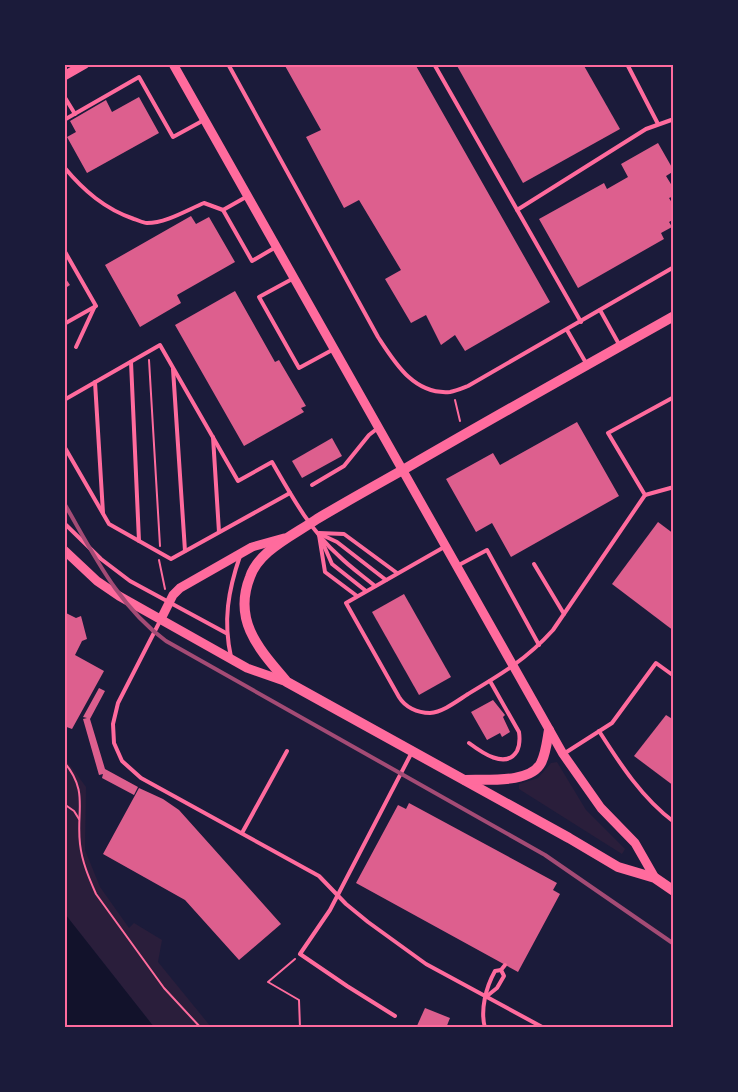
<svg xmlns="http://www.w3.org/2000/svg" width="738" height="1092" font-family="'Asap Condensed',sans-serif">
<rect width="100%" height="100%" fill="#1b1b3a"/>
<g fill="#2a1e3b">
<polygon points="64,757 86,787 85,850 100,887 129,928 134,923 162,940 158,962 211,1027 154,1027 65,914"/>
<polygon points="557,762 586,810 625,849 622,854 519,789 519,784 538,778 551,763"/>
</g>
<polygon fill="#12122b" points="65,914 154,1027 65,1027"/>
<g fill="#dd5f8e">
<polygon points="284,64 415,64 550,302 465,351 455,335 441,345 426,315 411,323 385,279 401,270 359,200 344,208 306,137 321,130"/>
<polygon points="456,64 583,64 620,129 523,183"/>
<polygon points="139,97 159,133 87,173 67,137 76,132 70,121 106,100 112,112"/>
<polygon points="658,143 674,171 666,176 674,189 674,196 669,198 674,206 674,219 669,222 672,227 661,233 664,239 578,288 539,219 604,183 607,189 628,177 621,164"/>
<polygon points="191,216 196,224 209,217 235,262 177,295 181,303 140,327 105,265"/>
<polygon points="64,276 70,285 64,289"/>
<polygon points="235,291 275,362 279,360 306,406 301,408 304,412 244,446 175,325"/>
<polygon points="577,422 619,496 511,557 492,523 476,532 446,479 493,453 500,465"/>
<polygon points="332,438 342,456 302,478 292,461"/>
<polygon points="658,522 674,534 674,631 612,584"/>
<polygon points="404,594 451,677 419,695 372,612"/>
<polygon points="64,612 76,618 81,616 87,639 82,641 75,655 104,671 72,729 64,726"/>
<polygon points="99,688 105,691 90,719 105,769 138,787 134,795 102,778 103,774 99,775 83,719 87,718 83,717"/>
<polygon points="493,700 505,715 503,717 510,732 502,737 500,733 487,740 471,712"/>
<polygon points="666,715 674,720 674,786 634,756"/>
<polygon points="139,788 163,799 179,810 281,924 239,960 185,900 103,854"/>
<polygon points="409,803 557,883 553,890 560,894 518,972 356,883 398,805 406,809"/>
<polygon points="425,1008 450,1018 446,1028 416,1028"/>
</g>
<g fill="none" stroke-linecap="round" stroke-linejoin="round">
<g stroke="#ff6b9d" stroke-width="2">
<polyline points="149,360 160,546"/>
<polyline points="455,400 460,421"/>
<polyline points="159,560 165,589"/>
<path d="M64 762C89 791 76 811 80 844 82 862 89 878 96 894L164 988 201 1028"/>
<polyline points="64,804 74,811 79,819"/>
<polyline points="295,959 268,982 299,1000 300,1028"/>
</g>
<g stroke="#ff6b9d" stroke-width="4">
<path d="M228 64 378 337C395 363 414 395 450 392 456 391 463 388 468 386L674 267"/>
<polyline points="434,64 581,322"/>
<polyline points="627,64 658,124"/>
<polyline points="64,96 75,114"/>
<polyline points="64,120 139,77 173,137 204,120"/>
<path d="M64 167C84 191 105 209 134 219 138 220 143 223 147 223 166 223 187 210 204 203L223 210 252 261 276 247"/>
<polyline points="223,210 246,197"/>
<polyline points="517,210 646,129 674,119"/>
<polyline points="64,250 96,306 64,324"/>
<polyline points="294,278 259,297 299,368 334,349"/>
<polyline points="600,310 620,346"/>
<polyline points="567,330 586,363"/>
<polyline points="76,347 95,306"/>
<polyline points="131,362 139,541"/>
<polyline points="173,369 185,551"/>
<polyline points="95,382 103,513"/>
<path d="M64 400 160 345 238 481 272 462C291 495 310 530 339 556 350 567 363 576 375 586"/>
<polyline points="213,437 219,532"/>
<polyline points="64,446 109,524 171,559 290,493"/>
<polyline points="312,485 344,466 369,435 378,428"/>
<polyline points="645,495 674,487"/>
<polyline points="64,523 101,559 130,581 226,633"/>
<polyline points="319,533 344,534 397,573"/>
<polyline points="319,535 325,572 357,596"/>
<polyline points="322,535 337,542 386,580"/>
<polyline points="321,539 332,564 366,591"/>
<path d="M446 546 346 603 399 697C405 707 417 713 430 713 443 712 457 701 468 694 500 675 527 659 553 630L645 495 608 433 674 397"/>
<polyline points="534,564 564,614"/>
<polyline points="457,566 487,550 539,645"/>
<polyline points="160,621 118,703 113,724 114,743 122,761 141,778 319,876 346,904 368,922 426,964 544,1028"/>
<path d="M231 657C223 621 228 591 240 556"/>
<path d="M599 731C620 764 642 798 674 822"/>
<path d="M469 743C481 752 506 770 517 751 520 745 520 739 519 732L490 681"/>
<polyline points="565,753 612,723 656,663 674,676"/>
<polyline points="242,833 287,751"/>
<polyline points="487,996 497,988 504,976 501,970 505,965"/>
<polyline points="395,1016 347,986 300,954 330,910 412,752"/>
<path d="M485 1028C480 1010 486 987 495 971L501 970"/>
</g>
<g stroke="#ff6b9d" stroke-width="9">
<polyline points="173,64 563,754 601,808 635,843 655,878"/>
<polyline points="64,76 85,64"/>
<polyline points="64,550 97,581 119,596 247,668 287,682"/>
<polyline points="161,619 173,595 180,588 252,547 284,538"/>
</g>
<g stroke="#ff6b9d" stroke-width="10">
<path d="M674 316C585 366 496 416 408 467 378 484 347 501 317 519 301 530 283 539 268 552 260 559 253 568 250 577 232 622 261 651 287 682L569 838 618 867 655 878 674 891"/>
<path d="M465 780C486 779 530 784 541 763 546 753 547 741 549 730"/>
</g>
<path stroke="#a44b75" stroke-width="4" d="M64 503C93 553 118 606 166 641L545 855 674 944"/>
</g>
<rect width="738" height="1092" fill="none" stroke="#1b1b3a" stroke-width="132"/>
<rect x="66" y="66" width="606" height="960" fill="none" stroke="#ff6b9d" stroke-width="2"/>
</svg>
